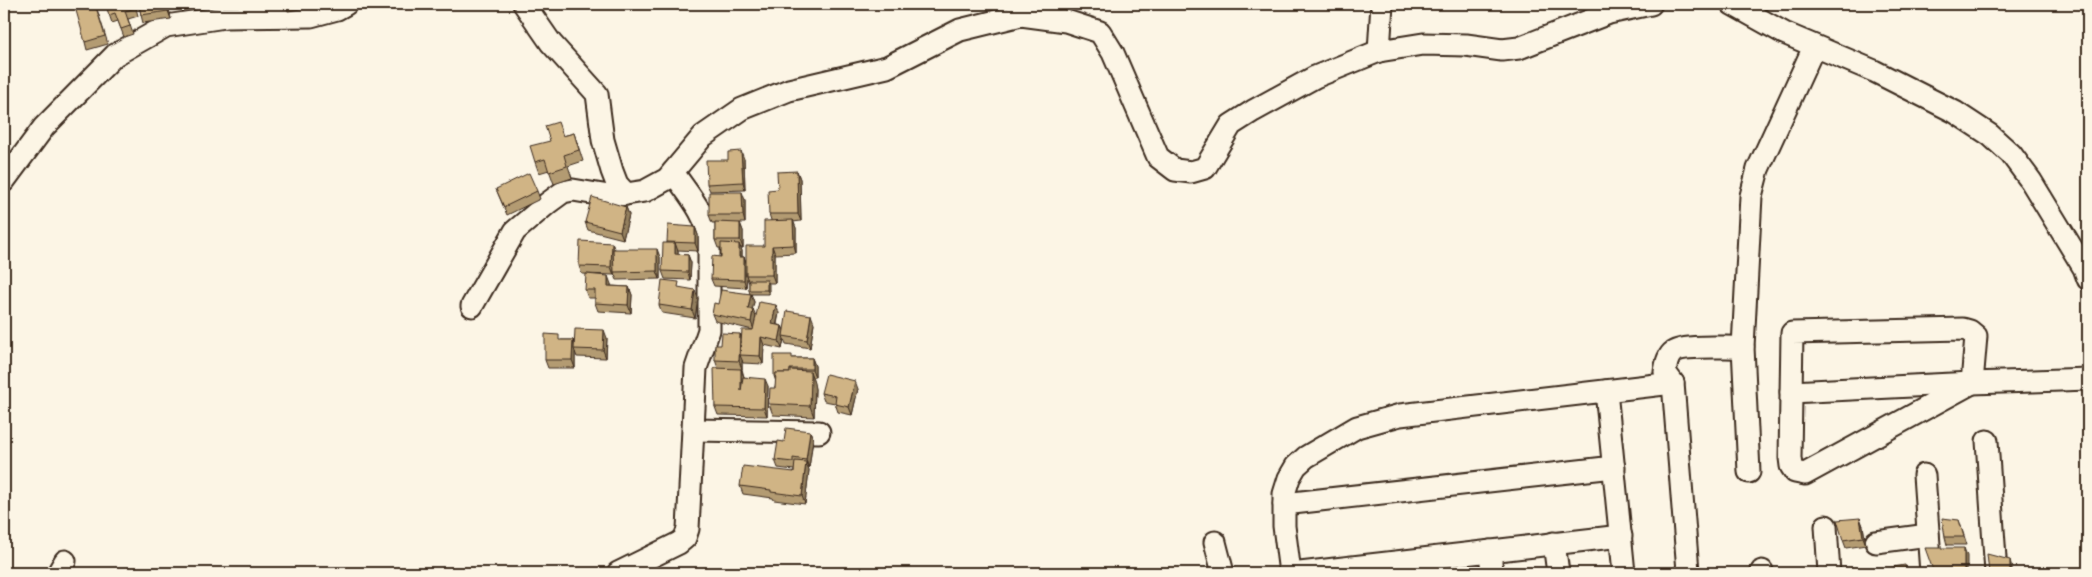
<svg xmlns="http://www.w3.org/2000/svg" width="2092" height="577" font-family="Caveat,sans-serif">
<rect width="100%" height="100%" fill="#fcf5e5"/>
<filter id="ink" filterUnits="userSpaceOnUse"><feTurbulence type="fractalNoise" baseFrequency=".02" numOctaves="2"/><feDisplacementMap in="SourceGraphic" scale="10" xChannelSelector="R" yChannelSelector="G"/><feConvolveMatrix kernelMatrix="1 2 1 2 8 2 1 2 1" color-interpolation-filters="sRGB"/></filter>
<g filter="url(#ink)">
<g fill="none" stroke-linecap="round" stroke-linejoin="round">
<g stroke="#3b2a1e" stroke-width="25">
<g id="minor">
<polyline points="524,4 551,43 597,94 603,140 612,171 617,184 626,194 645,191 667,179 703,136 742,109 789,90 887,67 960,30 1021,15 1066,21 1100,32 1113,53 1158,157 1175,170 1191,172 1205,168 1231,125 1253,111 1315,77 1379,51 1423,44 1466,45 1502,50 1519,48 1609,13 1651,4"/>
<polyline points="1732,4 1784,33 1874,71 1955,112 1990,135 2011,154 2031,181 2084,268 2088,279"/>
<polyline points="1379,51 1382,4"/>
<polyline points="4,181 44,127 115,55 166,26 225,17 311,16 337,9 346,4"/>
<polyline points="472,306 515,231 548,203 563,192 573,190 609,196 626,194"/>
<polygon points="1963,329 1970,331 1976,336 1972,383 1805,474 1795,472 1791,466 1790,458 1792,333"/>
<polyline points="1606,391 1624,573"/>
<polyline points="1791,392 1972,383 2088,379"/>
<polyline points="694,430 819,432"/>
<polyline points="1987,441 1996,573"/>
<polyline points="1749,472 1743,347 1751,196 1758,169 1814,47"/>
<polyline points="1924,475 1931,573"/>
<polyline points="1284,504 1614,467"/>
<polyline points="1826,526 1829,573"/>
<polyline points="1215,542 1223,573"/>
<polyline points="1876,542 1928,535"/>
<polyline points="1554,543 1558,573"/>
<polyline points="1490,551 1492,573"/>
<path d="M1688 571 1673 383 1665 372C1666 366 1667 358 1672 353 1682 344 1728 348 1743 347"/>
<polyline points="1762,571 1762,573"/>
<polyline points="58,573 65,561"/>
<path d="M618 573 679 543 685 538 688 529 696 368 709 330V239C707 214 687 193 673 172"/>
<polyline points="1290,573 1284,526 1284,494 1289,478 1296,466 1306,457 1357,427 1400,415 1673,383"/>
<polyline points="1300,573 1621,536"/>
</g>
</g>
<use href="#minor" stroke="#fcf5e5" stroke-width="21"/>
</g>
<g fill="#b39b72" stroke="#3b2a1e">
<polygon points="135,4 138,16 128,19 133,34 124,37 118,21 112,23 106,5"/>
<polygon points="139,4 168,4 171,19 143,23 141,15"/>
<polygon points="264,4 281,4 281,6 265,6"/>
<polygon points="285,4 331,4 288,11"/>
<polygon points="97,9 108,44 87,50 85,42"/>
<polygon points="574,133 583,161 568,166 572,178 554,184 549,170 539,173 535,162 563,136"/>
<polygon points="744,159 745,190 710,191 707,184"/>
<polygon points="797,171 800,179 801,221 793,222 796,228 796,253 775,254 775,283 768,283 769,294 751,294 754,302 752,309 753,309 756,317 779,313 777,324 782,326 784,330 814,323 810,348 786,344 784,339 782,349 764,345 763,364 743,363 742,360 742,369 744,377 768,386 767,416 718,415 715,407 718,368 715,360 721,345 740,334 741,338 753,330 715,321 712,314 718,304 750,294 749,290 749,283 747,278 746,288 714,286 711,279 721,257 721,248 718,248 715,240 715,223 712,223 709,215 745,200 745,223 740,223 743,231 743,248 741,248 742,251 742,257 744,257 746,261 764,246 771,220 769,214 778,189"/>
<polygon points="496,189 537,191 540,199 507,215"/>
<polygon points="626,207 629,215 623,239 588,230 585,222"/>
<polygon points="695,227 698,235 698,251 678,250 678,254 688,255 691,263 690,280 665,279 662,271 667,242"/>
<polygon points="612,243 614,249 660,257 660,279 617,280 614,273 614,275 582,274 579,266"/>
<polygon points="611,284 611,286 629,287 632,295 631,313 598,311 595,303 595,298 588,298 585,290"/>
<polygon points="681,288 698,298 695,318 662,313 659,305"/>
<polygon points="607,338 606,358 577,357 575,352 575,368 548,368 545,360 561,340 573,340 575,346"/>
<polygon points="793,358 812,358 815,366 815,377 812,377 815,389 814,417 773,415 769,404 775,388 776,382 774,376"/>
<polygon points="858,389 852,415 838,412 835,403 824,401 821,393"/>
<polygon points="810,431 813,439 809,468 808,468 809,470 805,504 774,500 773,498 743,494 740,486 794,472 794,470 778,468 775,460 784,442"/>
<polygon points="1860,518 1863,526 1866,545 1846,548 1843,540"/>
<polygon points="1959,520 1967,545 1947,545 1945,537"/>
</g>
<g fill="#927e5d" stroke="#3b2a1e">
<polygon points="167,4 168,4 171,19 168,11"/>
<polygon points="741,151 744,159 745,190 743,182"/>
<polygon points="797,171 800,179 801,221 798,214"/>
<polygon points="742,192 745,200 745,223 743,215"/>
<polygon points="626,207 629,215 623,239 620,231"/>
<polygon points="793,220 796,228 796,253 794,245"/>
<polygon points="740,223 743,231 743,248 740,240"/>
<polygon points="695,227 698,235 698,251 695,243"/>
<polygon points="612,243 615,251 614,275 611,267"/>
<polygon points="675,243 678,251 678,262 675,254"/>
<polygon points="739,244 742,251 742,265 739,257"/>
<polygon points="772,246 775,254 775,283 772,275"/>
<polygon points="657,249 660,257 660,279 657,271"/>
<polygon points="688,255 691,263 690,280 688,272"/>
<polygon points="744,257 747,265 746,275 747,278 746,288 744,280"/>
<polygon points="608,276 611,284 611,294 608,286"/>
<polygon points="767,280 769,284 769,294 767,290"/>
<polygon points="629,287 632,295 631,313 628,305"/>
<polygon points="695,290 698,298 695,318 692,310"/>
<polygon points="751,294 754,302 751,316 748,309"/>
<polygon points="776,305 779,313 775,331 772,324"/>
<polygon points="753,309 756,317 754,330 751,322"/>
<polygon points="811,315 814,323 810,348 807,340"/>
<polygon points="782,326 785,334 783,336 784,339 782,349 779,341"/>
<polygon points="604,330 607,338 606,358 603,350"/>
<polygon points="740,334 743,342 740,355 742,360 742,369 739,361"/>
<polygon points="761,337 764,345 763,364 760,356"/>
<polygon points="573,340 575,348 574,349 575,352 575,368 572,360"/>
<polygon points="812,358 815,366 815,377 812,369"/>
<polygon points="741,369 744,377 744,399 741,391"/>
<polygon points="810,371 814,383 815,389 814,417 810,406"/>
<polygon points="765,379 768,386 767,416 764,408"/>
<polygon points="855,381 858,389 852,415 849,407"/>
<polygon points="810,431 813,439 809,468 806,460"/>
<polygon points="806,462 809,470 805,504 802,496"/>
<polygon points="1860,518 1863,526 1866,545 1863,537"/>
<polygon points="1964,548 1967,556 1967,573 1964,573"/>
<polygon points="2010,560 2012,568 2012,573 2010,573"/>
</g>
<g fill="#d0b485" stroke="#3b2a1e">
<polygon points="87,4 95,4 105,36 85,42 75,7"/>
<polygon points="110,4 134,4 136,8 125,11 130,26 121,29 115,13 109,15 106,5"/>
<polygon points="139,4 167,4 168,11 141,15"/>
<polygon points="558,122 563,136 574,133 579,150 564,155 567,166 549,172 545,159 535,162 530,146 550,141 545,126"/>
<polygon points="741,151 743,182 707,184 706,160 728,160 728,152"/>
<polygon points="797,171 798,214 769,214 768,190 778,189 777,172"/>
<polygon points="529,173 537,191 504,207 496,189"/>
<polygon points="709,192 742,192 743,215 709,215"/>
<polygon points="592,197 626,207 620,231 585,222"/>
<polygon points="793,220 794,245 772,246 772,275 746,275 746,246 764,246 764,221"/>
<polygon points="715,222 740,223 740,240 715,240"/>
<polygon points="668,225 695,227 695,243 667,242"/>
<polygon points="580,241 612,243 611,267 579,266"/>
<polygon points="663,243 675,243 675,254 688,255 688,272 662,271"/>
<polygon points="721,243 739,244 739,257 744,257 744,280 711,279 712,256 721,257"/>
<polygon points="613,249 657,249 657,271 614,272"/>
<polygon points="586,274 608,276 608,286 629,287 628,305 595,303 595,290 585,290"/>
<polygon points="662,280 679,282 678,287 695,290 692,310 659,305"/>
<rect x="749" y="280" width="18" height="10"/>
<polygon points="721,290 751,294 748,309 753,309 751,322 712,314 714,303 718,304"/>
<polygon points="759,302 776,305 772,324 782,326 779,341 761,337 760,356 740,355 742,330 753,330"/>
<polygon points="787,311 811,315 807,340 783,336"/>
<polygon points="575,329 604,330 603,350 574,349"/>
<polygon points="722,333 740,334 739,361 715,360 715,345 721,345"/>
<polygon points="545,334 559,335 559,340 573,340 572,360 545,360"/>
<polygon points="774,355 792,355 792,358 812,358 812,369 790,369 790,373 776,373 776,376 774,376"/>
<polygon points="714,368 741,369 741,391 743,377 765,379 764,408 715,407"/>
<polygon points="790,370 810,371 810,378 811,378 810,406 769,404 770,388 775,388 776,373 790,373"/>
<polygon points="826,374 855,381 849,407 835,404 836,396 821,393"/>
<polygon points="786,428 810,431 806,460 793,458 793,462 775,460 778,441 784,442"/>
<polygon points="795,461 806,462 802,496 771,492 771,490 740,486 743,466 794,472"/>
<polygon points="1860,518 1863,537 1843,540 1837,520"/>
<polygon points="1942,518 1959,520 1964,537 1945,537"/>
<polygon points="1925,548 1964,548 1964,573 1934,573"/>
<polygon points="1987,554 2010,560 2010,573 1989,573"/>
<polygon points="1905,565 1908,573 1872,573 1871,571"/>
</g>
</g>
<rect width="2092" height="577" fill="none" stroke="#fcf5e5" stroke-width="20"/>
<rect x="10" y="10" width="2072" height="557" fill="none" stroke="#3b2a1e" stroke-width="2" filter="url(#ink)"/>
</svg>
